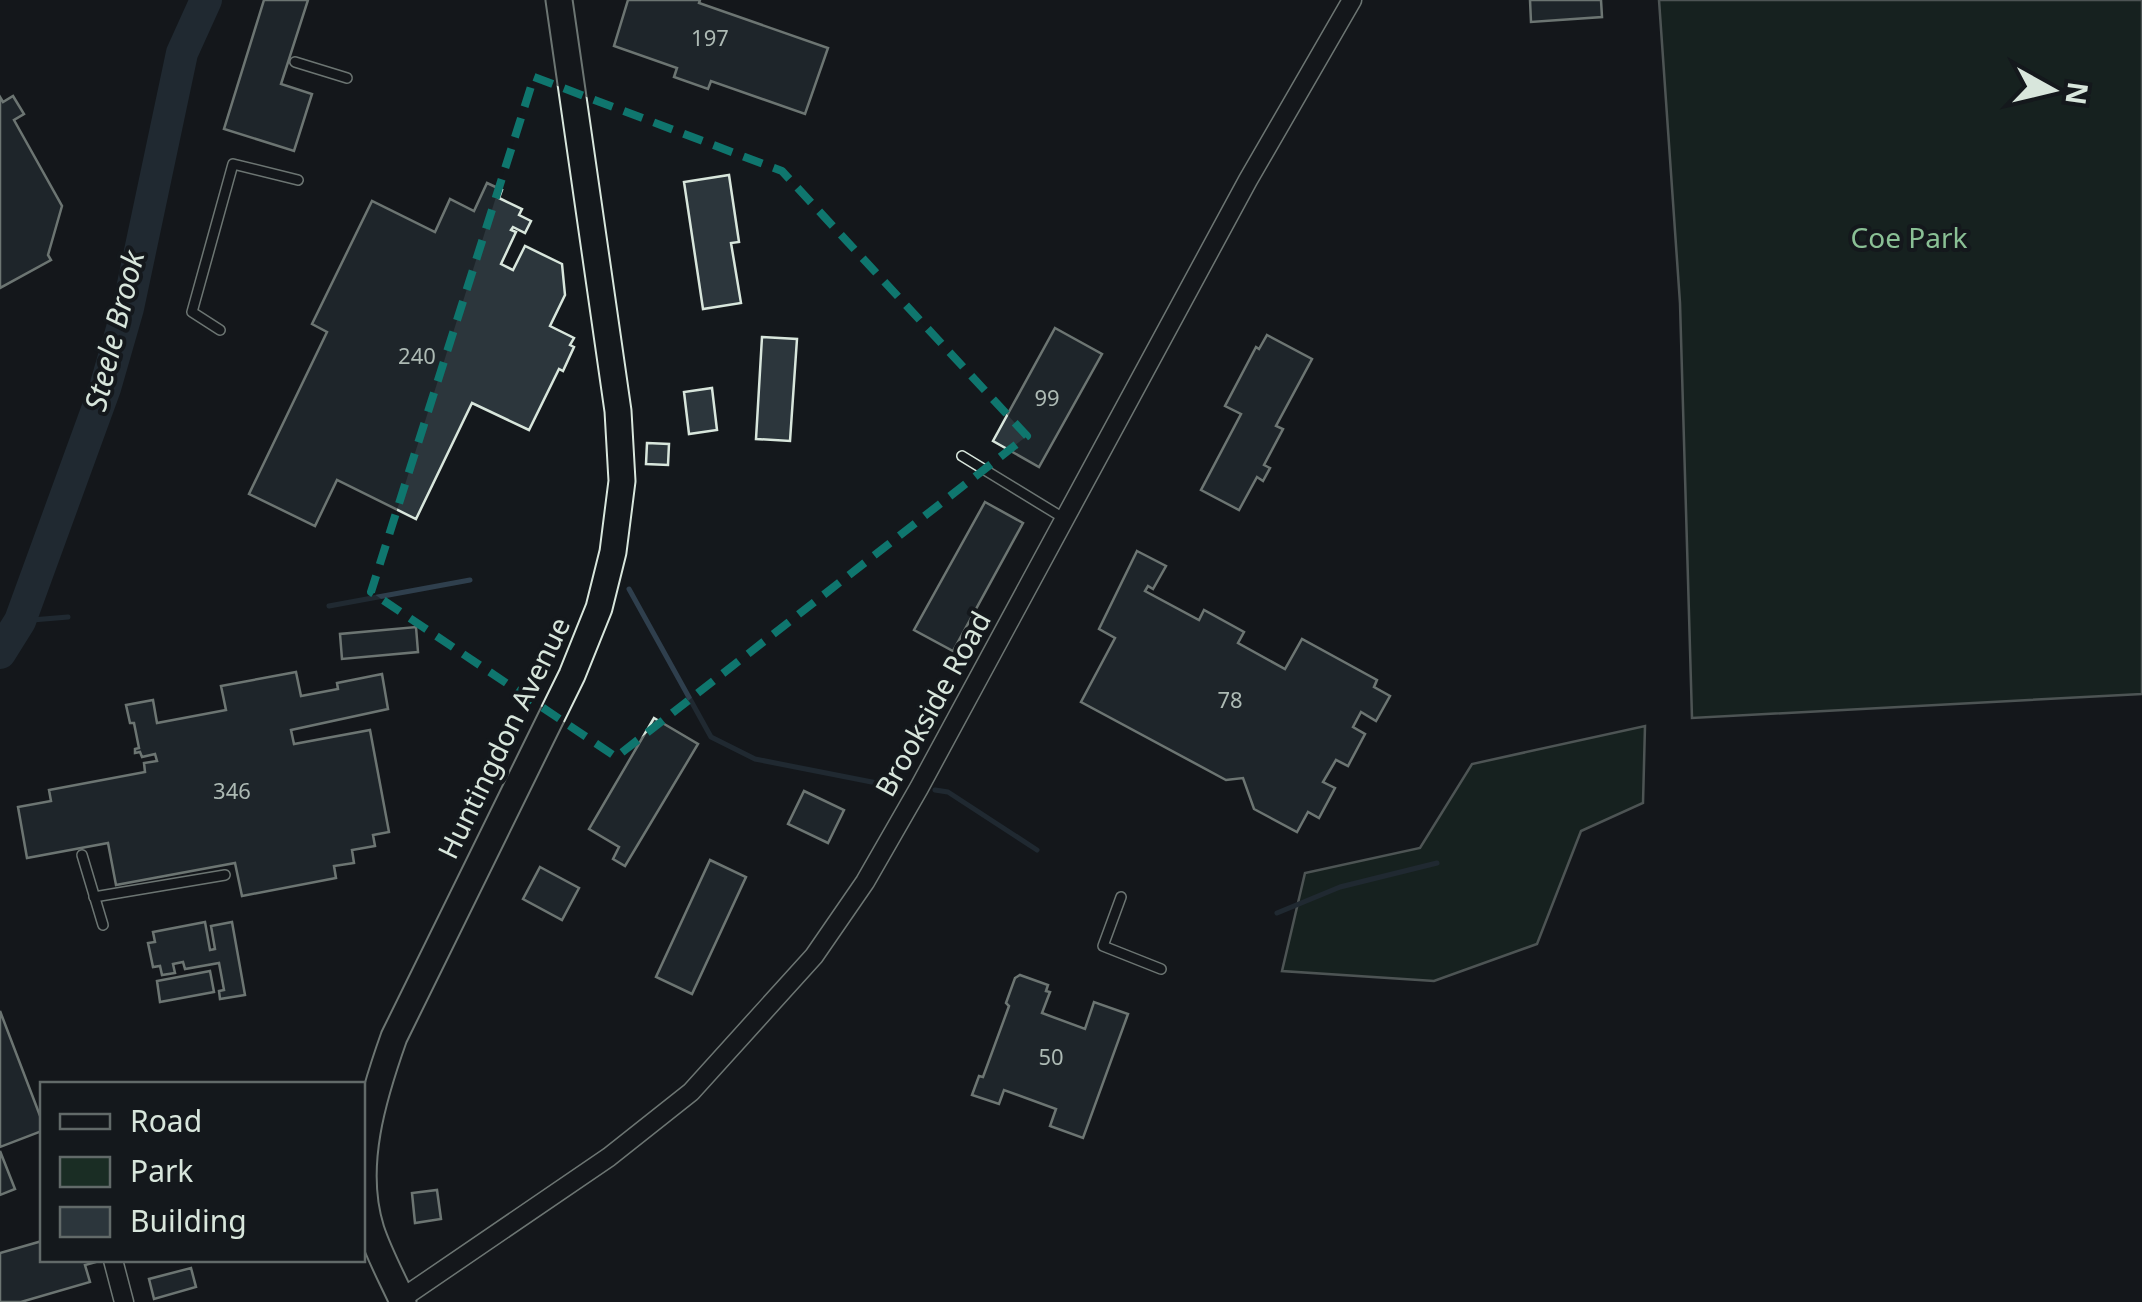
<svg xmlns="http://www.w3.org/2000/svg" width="2142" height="1302" font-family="'Noto Sans',sans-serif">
<rect width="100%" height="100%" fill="#14181c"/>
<g fill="#1a2d24" stroke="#939e99" stroke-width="2.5">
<polygon points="1659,0 2142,0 2142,694 1692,718 1680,303"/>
<polygon points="1645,726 1643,803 1581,831 1537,944 1434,981 1282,971 1305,873 1420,848 1472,764"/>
</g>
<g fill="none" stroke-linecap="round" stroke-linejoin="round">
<g stroke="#2f3f4d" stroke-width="5">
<polyline points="629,589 711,737 755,759 882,784"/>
<polyline points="329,606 470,580"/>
<polyline points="20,621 68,617"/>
<polyline points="935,790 948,792 1037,850"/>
<polyline points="1277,913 1340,887 1437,863"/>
</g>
<polyline stroke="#2f3f4d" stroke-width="32" points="0,653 20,621 105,388 128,308 182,53 206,0"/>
</g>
<g fill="#2c363c" stroke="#d8e6dc" stroke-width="2.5">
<polygon points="264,0 308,0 281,84 312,94 294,151 224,129"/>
<polygon points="628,0 700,0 699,3 828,48 805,114 711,81 708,89 674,77 677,68 614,46"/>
<polygon points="1530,0 1601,0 1602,17 1531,22"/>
<polygon points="13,96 24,114 14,120 62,206 48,255 51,260 0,288 0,97 3,102"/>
<polygon points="729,175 739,242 731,243 741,303 703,309 684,182"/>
<polygon points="487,183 502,190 499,198 522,209 519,215 531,221 525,233 513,227 511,230 516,232 501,264 513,270 525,246 562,264 565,295 550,326 574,338 570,345 574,347 563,371 559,369 529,430 472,403 416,519 337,480 315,526 249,494 327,332 312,324 372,201 435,232 450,199 474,211"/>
<polygon points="1055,328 1102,354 1039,467 993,441"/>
<polygon points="1267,335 1312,359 1276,426 1283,429 1264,465 1270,468 1263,481 1257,477 1239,510 1201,490 1241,414 1225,406 1256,347 1259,349"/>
<polygon points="762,337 797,339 790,441 756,439"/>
<polygon points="712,388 717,430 689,434 684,392"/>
<polygon points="647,443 669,444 668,465 646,464"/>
<polygon points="985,502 1023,523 953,651 914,630"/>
<polygon points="1137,551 1166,566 1153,589 1148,586 1145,591 1199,620 1204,610 1244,632 1238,643 1285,669 1302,639 1377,680 1374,687 1390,696 1376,721 1361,712 1353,727 1365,734 1348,766 1336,760 1323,782 1335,788 1319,818 1308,812 1297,832 1254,809 1243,778 1226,780 1081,702 1115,638 1099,629"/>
<polygon points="416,627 418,652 342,659 340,634"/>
<polygon points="296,672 301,696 338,689 337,683 382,674 388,709 291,730 294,744 370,730 389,832 373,835 375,846 352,850 354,863 334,866 336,878 242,896 235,863 116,885 108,843 27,858 18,807 51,801 49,790 145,772 144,763 157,761 155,754 142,757 140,752 135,753 135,749 139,748 134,723 130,723 126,705 153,700 157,723 226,710 221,686"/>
<polygon points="654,718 698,744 625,866 613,859 619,847 589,829"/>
<polygon points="804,791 844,810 828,843 788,824"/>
<polygon points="710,860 746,877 692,994 656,977"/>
<polygon points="540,867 579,888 562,920 523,899"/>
<polygon points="205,922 210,950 215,949 211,926 232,922 245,995 220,999 219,991 224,990 219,963 185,969 183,962 173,964 175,973 162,975 160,966 153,967 148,943 155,942 153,932"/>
<polygon points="210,971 214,992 160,1002 157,981"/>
<polygon points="1020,975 1048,985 1046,991 1050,992 1042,1013 1085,1029 1094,1002 1128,1014 1083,1138 1050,1126 1056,1109 1004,1090 999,1104 972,1095 979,1076 983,1077 1009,1006 1006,1003 1015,978"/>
<polygon points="0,1011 42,1121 42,1131 0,1147"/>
<polygon points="0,1151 15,1189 0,1195"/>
<polygon points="437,1190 441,1219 415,1223 412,1193"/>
<polygon points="42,1241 42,1260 95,1260 96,1262 85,1265 90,1282 21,1302 0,1302 0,1253"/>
<polygon points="191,1268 196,1287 154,1299 149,1279"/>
</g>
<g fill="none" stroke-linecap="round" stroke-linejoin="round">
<g stroke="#d8e6dc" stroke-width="12">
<g id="lane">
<polyline points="295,62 347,78"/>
<polyline points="220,330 192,312 233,164 298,180"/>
<polyline points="962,456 1065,519"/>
<polyline points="82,855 103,925"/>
<polyline points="94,897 225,875"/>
<polyline points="1121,897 1103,946 1161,969"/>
</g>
</g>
<g stroke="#d8e6dc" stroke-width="21">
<g id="street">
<polyline points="113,1260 124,1302"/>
<polyline points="401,1299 609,1157 691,1092 814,956 865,882 919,788 1248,180 1352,0"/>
</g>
</g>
<g stroke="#d8e6dc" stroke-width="29">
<path id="secondary" d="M403 1302C392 1278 379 1254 371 1230 351 1167 373 1096 394 1037L572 675 599 608 613 552 622 481 618 411 559 0"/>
</g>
<use href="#lane" stroke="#14181c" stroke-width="9"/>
<use href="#street" stroke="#14181c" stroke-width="18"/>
<use href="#secondary" stroke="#14181c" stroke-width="25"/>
</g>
<path d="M0 0H2142V1302H0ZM534 77 782 171 1027 436 616 757 371 592Z" fill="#14181c" fill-opacity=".55" fill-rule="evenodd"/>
<path fill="none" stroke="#0f766e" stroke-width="8" stroke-dasharray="20 12" stroke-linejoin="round" d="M534 77 782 171 1027 436 616 757 371 592Z"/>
<g text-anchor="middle" stroke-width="8" stroke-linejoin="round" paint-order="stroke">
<g font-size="22" fill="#adbab4">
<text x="710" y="46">197</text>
<text x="417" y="364">240</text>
<text x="1047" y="406">99</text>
<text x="1230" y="708">78</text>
<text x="232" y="799">346</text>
<text x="1051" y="1065">50</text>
</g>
<g font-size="28" fill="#8ac095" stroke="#14181c">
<text x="1909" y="248">Coe Park</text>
</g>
<g font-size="28" fill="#d8e6dc" stroke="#14181c">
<text transform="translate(933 704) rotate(-61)" y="10">Brookside Road</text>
<text transform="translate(504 738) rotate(-64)" y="10">Huntingdon Avenue</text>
</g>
<g font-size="30" font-style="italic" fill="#d8e6dc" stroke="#14181c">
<text transform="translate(115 331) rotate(-76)" y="10">Steele Brook</text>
</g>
</g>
<rect x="40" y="1082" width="325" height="180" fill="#14181c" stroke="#626a69" stroke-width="2.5"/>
<rect x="60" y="1114" width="50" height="15" fill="#14181c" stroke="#626a69" stroke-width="2.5"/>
<text x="130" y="1132" font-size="30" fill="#d8e6dc">Road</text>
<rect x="60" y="1157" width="50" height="30" fill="#1a2d24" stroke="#626a69" stroke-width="2.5"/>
<text x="130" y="1182" font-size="30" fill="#d8e6dc">Park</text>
<rect x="60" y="1207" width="50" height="30" fill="#2c363c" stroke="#626a69" stroke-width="2.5"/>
<text x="130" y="1232" font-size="30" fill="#d8e6dc">Building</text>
<g transform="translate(2052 90) rotate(98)" stroke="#14181c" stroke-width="8" paint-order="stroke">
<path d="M0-8L18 38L0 25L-18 38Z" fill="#d8e6dc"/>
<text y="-15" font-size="28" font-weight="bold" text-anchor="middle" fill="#d8e6dc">N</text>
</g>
</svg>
